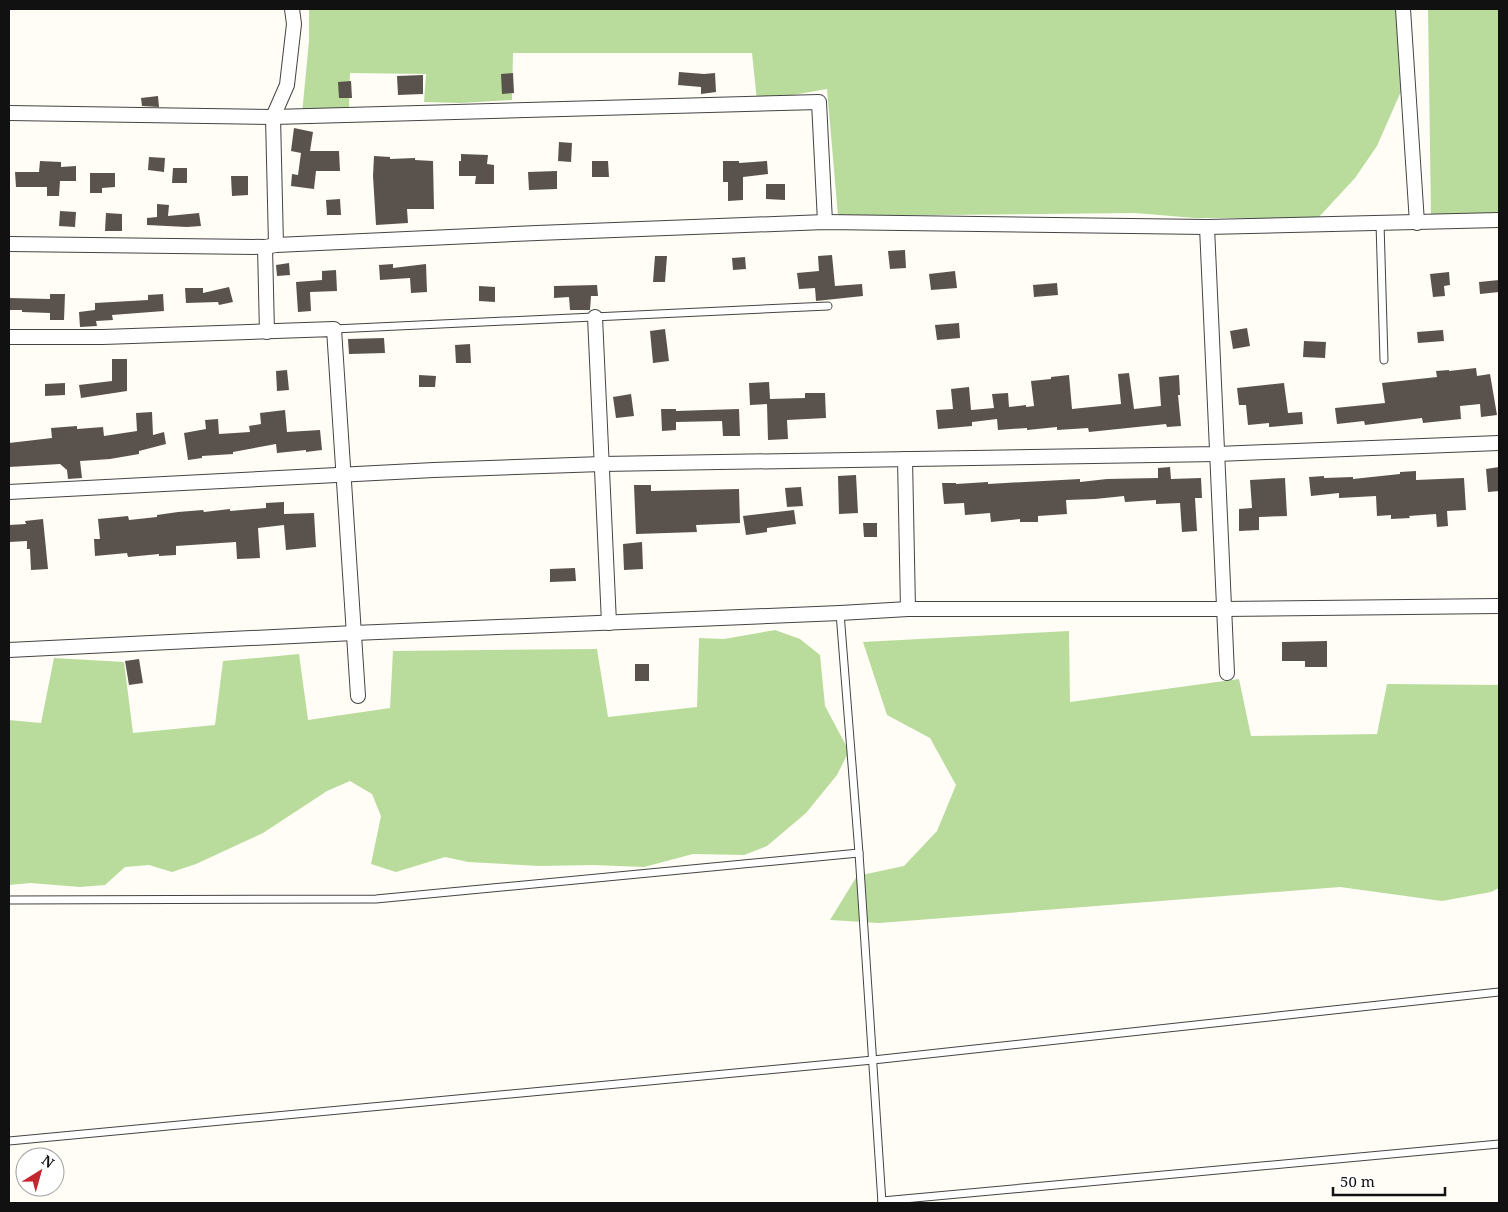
<svg xmlns="http://www.w3.org/2000/svg" width="1508" height="1212" font-family="'Noto Serif',serif">
<rect width="100%" height="100%" fill="#fffdf5"/>
<g fill="#b9dc9c">
<polygon points="309,9 1406,9 1406,80 1377,146 1355,178 1318,218 1195,218 1135,213 838,216 827,89 757,101 752,53 513,53 512,100 461,103 424,102 426,74 350,73 349,107 302,114 309,41"/>
<polygon points="1428,9 1499,9 1499,213 1431,217"/>
<polygon points="775,630 800,639 820,655 825,706 849,751 837,775 806,813 767,846 744,855 693,854 644,867 594,865 539,866 468,862 445,857 396,872 371,864 381,816 372,794 350,781 327,791 263,833 196,864 172,872 149,865 125,867 105,885 80,887 30,883 9,885 9,720 41,723 54,658 124,662 133,733 215,725 223,661 299,654 308,720 390,708 393,651 597,649 608,717 697,707 699,638 724,639"/>
<polygon points="1069,631 1070,702 1239,679 1251,736 1377,734 1387,684 1499,685 1499,888 1491,892 1442,901 1340,887 879,923 830,920 857,876 904,866 937,831 956,785 930,738 887,715 863,642"/>
</g>
<g fill="#5a524d">
<polygon points="679,72 704,74 715,73 716,92 701,94 701,87 678,85"/>
<polygon points="513,73 514,93 502,94 501,74"/>
<polygon points="423,75 423,94 398,95 397,76"/>
<polygon points="351,81 352,98 339,98 338,82"/>
<polygon points="158,96 159,107 142,106 141,98"/>
<polygon points="294,128 313,132 310,151 339,151 340,171 316,171 314,189 291,186 292,174 298,175 301,153 291,151"/>
<polygon points="559,142 572,143 571,162 558,161"/>
<polygon points="461,154 488,155 487,164 494,165 494,184 475,184 476,176 459,176 459,161 461,161"/>
<polygon points="374,156 390,157 390,159 415,158 415,160 433,161 434,209 407,209 408,223 376,225 373,176"/>
<polygon points="149,157 165,158 164,172 148,170"/>
<polygon points="40,161 61,162 61,167 76,166 76,181 60,181 59,196 47,196 47,187 16,187 15,172 39,172"/>
<polygon points="592,161 608,161 609,177 592,177"/>
<polygon points="723,161 739,161 739,163 767,161 768,174 743,177 743,200 728,201 728,182 723,182"/>
<polygon points="173,168 187,168 187,183 172,183"/>
<polygon points="557,171 557,189 529,190 528,172"/>
<polygon points="90,173 115,173 115,187 102,188 102,193 90,193"/>
<polygon points="231,176 248,176 248,195 232,196"/>
<polygon points="766,184 785,184 785,200 766,199"/>
<polygon points="340,199 341,215 327,215 326,200"/>
<polygon points="157,204 169,205 168,216 199,213 201,226 187,227 147,225 147,218 157,217"/>
<polygon points="60,211 76,212 75,227 59,226"/>
<polygon points="106,213 122,214 122,231 105,231"/>
<polygon points="905,250 906,268 890,269 888,251"/>
<polygon points="832,255 835,286 862,284 863,296 816,301 815,288 799,289 797,273 819,271 818,256"/>
<polygon points="655,256 667,256 665,282 653,282"/>
<polygon points="745,257 746,269 733,270 732,258"/>
<polygon points="289,263 290,275 277,276 276,265"/>
<polygon points="393,264 393,268 426,264 427,292 411,293 410,278 380,280 379,265"/>
<polygon points="336,270 337,291 310,292 311,311 298,312 296,282 322,280 322,271"/>
<polygon points="955,271 957,288 931,290 929,274"/>
<polygon points="1449,272 1450,285 1444,286 1445,296 1433,297 1430,274"/>
<polygon points="1499,280 1499,292 1480,294 1479,282"/>
<polygon points="1057,283 1058,295 1034,297 1033,285"/>
<polygon points="597,285 598,296 591,296 590,310 570,310 569,297 554,298 554,286"/>
<polygon points="479,286 495,287 495,302 479,301"/>
<polygon points="229,287 233,302 219,305 218,302 186,303 185,288 203,288 203,293"/>
<polygon points="50,294 65,294 64,320 50,320 50,313 22,312 22,310 9,310 9,298 50,299"/>
<polygon points="163,294 164,311 112,315 113,320 96,321 97,326 80,327 79,312 95,310 95,303 148,300 148,295"/>
<polygon points="959,323 960,338 937,340 935,325"/>
<polygon points="1247,328 1250,346 1233,349 1230,331"/>
<polygon points="665,329 669,361 653,363 650,331"/>
<polygon points="1443,330 1444,341 1418,343 1417,332"/>
<polygon points="384,338 385,353 349,354 348,339"/>
<polygon points="1304,341 1326,342 1325,358 1303,357"/>
<polygon points="470,344 471,363 456,363 455,345"/>
<polygon points="112,359 127,359 127,391 81,398 79,385 112,381"/>
<polygon points="1476,368 1477,376 1490,374 1497,415 1481,417 1480,404 1460,406 1461,419 1423,423 1422,418 1365,425 1364,421 1337,424 1335,408 1385,403 1382,383 1437,377 1436,371 1449,370 1449,371"/>
<polygon points="287,370 289,390 277,391 276,371"/>
<polygon points="1129,373 1134,409 1161,406 1159,377 1179,375 1180,395 1178,395 1181,426 1167,427 1166,424 1089,432 1088,428 1057,430 1057,427 1027,430 1027,428 998,430 997,419 972,422 972,426 938,429 936,410 953,409 951,389 969,387 971,410 994,408 992,394 1008,393 1009,407 1026,405 1026,407 1034,406 1031,381 1051,379 1051,377 1069,375 1072,409 1121,404 1118,374"/>
<polygon points="419,375 436,376 435,387 419,387"/>
<polygon points="769,382 770,399 805,398 805,393 825,393 826,418 787,420 788,439 768,440 767,404 750,405 749,383"/>
<polygon points="65,383 65,395 45,396 45,384"/>
<polygon points="1284,383 1288,413 1302,412 1303,424 1269,427 1269,423 1248,425 1246,405 1239,405 1237,388"/>
<polygon points="631,394 634,416 616,418 613,397"/>
<polygon points="661,409 676,409 676,411 739,409 740,436 723,436 722,421 676,422 676,430 662,431"/>
<polygon points="285,410 287,432 320,430 322,450 306,452 306,450 277,453 276,444 233,452 233,454 202,456 202,458 188,460 184,433 206,429 205,420 218,419 219,434 250,432 249,426 261,424 260,413"/>
<polygon points="152,412 153,435 164,432 166,444 139,451 139,454 110,459 80,461 82,478 68,479 67,470 60,464 9,467 9,443 52,438 51,428 77,426 77,429 103,427 104,436 137,431 136,413"/>
<polygon points="1170,467 1171,479 1201,478 1202,498 1195,498 1197,531 1182,532 1180,503 1156,504 1156,500 1125,502 1124,496 1095,499 1066,500 1067,514 1038,516 1038,522 1020,522 1020,519 991,522 990,513 965,515 964,503 944,504 942,483 956,483 956,484 988,482 988,484 1080,479 1080,482 1107,479 1158,478 1158,468"/>
<polygon points="1499,467 1499,491 1488,492 1486,469"/>
<polygon points="1416,471 1416,480 1464,478 1466,510 1447,511 1448,526 1437,527 1436,514 1409,516 1410,518 1391,519 1391,515 1377,516 1376,496 1339,498 1339,493 1311,496 1309,477 1324,476 1324,478 1353,477 1353,479 1400,474 1400,472"/>
<polygon points="856,475 858,513 839,514 838,476"/>
<polygon points="1285,478 1287,516 1259,517 1259,530 1239,531 1239,509 1252,508 1250,480"/>
<polygon points="634,485 651,485 651,491 739,489 740,523 696,525 697,532 636,534"/>
<polygon points="801,487 803,506 787,507 785,488"/>
<polygon points="284,502 284,514 314,513 316,547 286,550 284,525 258,528 260,558 237,559 236,542 176,546 176,555 159,556 159,554 128,557 127,553 95,556 94,539 100,539 98,519 128,516 129,520 157,517 157,515 178,512 203,510 204,512 230,509 230,511 266,508 266,503"/>
<polygon points="794,510 796,524 767,528 767,532 746,535 743,516"/>
<polygon points="43,519 48,569 31,570 30,549 27,549 27,541 9,542 9,525 26,524 25,521"/>
<polygon points="863,523 877,523 877,537 864,537"/>
<polygon points="642,542 643,569 624,570 623,544"/>
<polygon points="575,568 576,581 550,582 550,569"/>
<polygon points="1327,641 1327,667 1305,667 1305,661 1282,661 1282,642"/>
<polygon points="139,659 143,683 129,685 125,661"/>
<rect x="635" y="664" width="14" height="17"/>
</g>
<g fill="none" stroke-linecap="round" stroke-linejoin="round">
<g stroke="#444" stroke-width="9">
<g id="lane">
<polyline points="1380,223 1384,360"/>
<polyline points="334,329 828,306"/>
<polyline points="840,613 859,853 882,1203"/>
<polyline points="9,900 376,899 859,853"/>
<polyline points="9,1141 873,1060 1499,992"/>
<polyline points="882,1201 1499,1144"/>
</g>
</g>
<g stroke="#444" stroke-width="16">
<g id="street">
<polyline points="1403,9 1417,223"/>
<polyline points="9,113 273,117 819,102 825,222"/>
<polyline points="1207,227 1227,673"/>
<polyline points="9,244 265,247 276,245 537,233 825,222 1207,227 1499,220"/>
<polyline points="276,245 273,117 287,85 294,24 292,9"/>
<polyline points="265,247 267,332"/>
<polyline points="595,317 609,623"/>
<polyline points="9,337 103,337 334,329 358,696"/>
<polyline points="905,459 908,609"/>
<polyline points="9,492 434,470 602,464 1217,454 1499,443"/>
<polyline points="9,650 354,633 840,613 908,609 1224,609 1499,606"/>
</g>
</g>
<use href="#lane" stroke="#fff" stroke-width="7"/>
<use href="#street" stroke="#fff" stroke-width="14"/>
</g>
<rect width="1508" height="1212" fill="none" stroke="#111111" stroke-width="20"/>
<g transform="translate(40 1172) rotate(37)"><circle r="24" fill="#ffffff" stroke="#a0a0a0"/>
<path d="M0-4L9 19L0 12L-9 19Z" fill="#c4262e"/>
<text y="-8" font-size="14" font-weight="bold" text-anchor="middle" fill="#111111">N</text>
</g>
<path d="M1333 1187v8h112v-8" fill="none" stroke="#111111" stroke-width="2.5"/>
<text x="1340" y="1187" font-size="15" fill="#111111" stroke="#ffffff" stroke-width="4" paint-order="stroke">50 m</text>
</svg>
